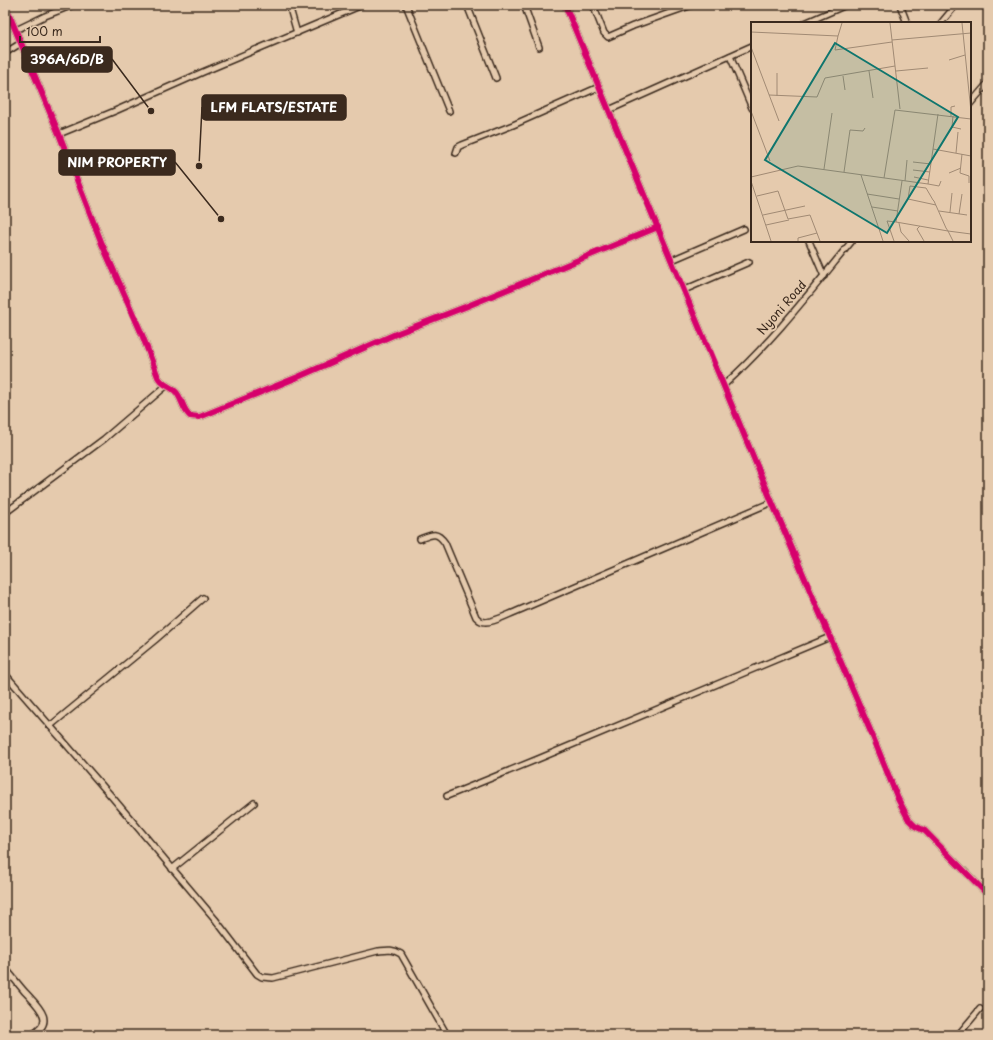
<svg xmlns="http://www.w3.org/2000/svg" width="993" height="1040" font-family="'Playpen Sans',sans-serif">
<rect width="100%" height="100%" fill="#e5caad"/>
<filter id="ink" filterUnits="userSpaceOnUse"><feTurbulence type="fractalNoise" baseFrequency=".025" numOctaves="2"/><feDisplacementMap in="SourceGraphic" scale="8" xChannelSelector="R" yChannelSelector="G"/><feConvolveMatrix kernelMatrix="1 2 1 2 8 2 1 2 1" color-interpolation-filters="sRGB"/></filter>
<g filter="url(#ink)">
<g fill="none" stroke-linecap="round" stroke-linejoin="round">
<g stroke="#3b2a1e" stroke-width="8">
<g id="minor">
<path d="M5 5 59 134 102 244 141 332 158 377C163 386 169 385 175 391 182 397 182 409 190 416L199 417 202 416 298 377 398 333 465 307 658 227"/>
<polyline points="289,5 297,33"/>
<polyline points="406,5 449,111"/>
<polyline points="467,5 496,78"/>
<polyline points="524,5 539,47"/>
<polyline points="565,5 772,502 873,737 898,799 909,820 915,826 925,831 988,895"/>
<polyline points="593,5 604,33 608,37 633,26 692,5"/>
<polyline points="900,5 907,23"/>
<polyline points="805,23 846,5"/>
<polyline points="941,23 956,5"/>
<polyline points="16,30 45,16 73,5"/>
<polyline points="5,53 21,43"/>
<polyline points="730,56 752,108"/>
<polyline points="970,104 988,83"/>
<polyline points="609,110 752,46"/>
<polyline points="59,134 115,111 203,72 362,5"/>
<polyline points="456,153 458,147 462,145 513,125 599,87"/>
<polyline points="809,241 824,276"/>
<polyline points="672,260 744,229"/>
<polyline points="684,290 749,262"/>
<path d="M724 385C772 342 811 291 852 241"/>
<polyline points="5,513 104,439 166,386"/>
<path d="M420 539C432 534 437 531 445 543L476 617C477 618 480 621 481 621 489 625 507 615 515 612L772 502"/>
<path d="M5 674 112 797 215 919 257 974 262 977 273 978 378 951C388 950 392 949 401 954L447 1035"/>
<polyline points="50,726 155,640 203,598"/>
<polyline points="447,796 538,759 830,637"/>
<polyline points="172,869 254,803"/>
<path d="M5 968C12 976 18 984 25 992 38 1006 57 1022 31 1035"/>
<polyline points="958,1035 980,1009"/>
</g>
</g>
<use href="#minor" stroke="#e5caad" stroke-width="5"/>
<g stroke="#e5caad" stroke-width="8">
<g id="cycleway">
<path d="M5 5 59 134 102 244 141 332 158 377C163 386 169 385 175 391 182 397 182 409 190 416L199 417 202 416 298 377 398 333 465 307 658 227"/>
<polyline points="565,5 772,502 873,737 898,799 909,820 915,826 925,831 988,895"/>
</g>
</g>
<use href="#cycleway" stroke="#d6006c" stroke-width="6"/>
</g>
</g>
<g text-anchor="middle" stroke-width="4" stroke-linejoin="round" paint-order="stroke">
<g font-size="12" fill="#3b2a1e" stroke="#e5caad">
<text transform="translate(782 308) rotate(-49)" y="4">Nyoni Road</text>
</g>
</g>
<g transform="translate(751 22)">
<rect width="220" height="220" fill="#e5caad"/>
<path fill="none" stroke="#a18a74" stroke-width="1" d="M211 1 220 90M0 10 87 14 84 28 141 20M87 14 91 1M141 18 220 11M0 25 28 99M198 38 214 33M144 44 149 87M118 49 122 76M145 49 177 46M26 51V74M92 54 94 68M18 73 66 75 74 56 144 44 139 1M0 89 19 139M200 94V85L204 84M202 94 201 105 210 107M182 127 220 134M205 131 207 110M211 132 209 151 218 154V161M162 140 180 142M73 147 81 91M162 148 179 150M93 150 99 108 112 109 114 106M198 151 210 146M110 153 132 219M0 155 47 144 177 162 187 92M163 155 177 158M133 156 144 88 220 97M0 159 20 219M151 159 145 200 197 209 202 219M154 159 156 138M177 162 188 164 190 159M116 172 148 177M6 174 27 169 37 197 59 193 69 219M185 183 157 177 159 164 175 166 182 178 183 179 195 206 197 209 220 212M121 185 147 189M188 189 216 193M199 190 201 171M208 192 211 172M12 193 54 184M148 201 150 210 158 219M15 203 38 198M169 204 166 207 173 219M47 219V216L66 211M143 219 136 199 145 200"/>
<path fill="#0f766e" fill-opacity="0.15" stroke="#0f766e" stroke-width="2" d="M84 21 207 95 136 211 14 138Z"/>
<rect width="220" height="220" fill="none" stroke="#3b2a1e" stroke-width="2"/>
</g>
<path fill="none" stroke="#3b2a1e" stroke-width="1.5" d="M151 111L112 59M199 166L202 107M221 219L175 162"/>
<g fill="#3b2a1e" stroke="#e5caad" stroke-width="1.5">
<circle cx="151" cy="111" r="4"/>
<circle cx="199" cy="166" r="4"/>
<circle cx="221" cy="219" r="4"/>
</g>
<g fill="#3b2a1e" stroke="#3b2a1e" stroke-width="1.5">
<rect x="22" y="47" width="90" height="25" rx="4"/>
<rect x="202" y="95" width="144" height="25" rx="4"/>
<rect x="59" y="150" width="116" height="25" rx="4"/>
</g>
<g font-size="13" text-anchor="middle" font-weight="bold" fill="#fff">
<text x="67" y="64">396A/6D/B</text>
<text x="274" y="112">LFM FLATS/ESTATE</text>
<text x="117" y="167">NIM PROPERTY</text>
</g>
<rect width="993" height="1040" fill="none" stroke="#e5caad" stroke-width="20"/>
<rect x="10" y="10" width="973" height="1020" fill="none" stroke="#3b2a1e" stroke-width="1.5" filter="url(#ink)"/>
<path d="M20 36v6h80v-6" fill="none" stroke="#3b2a1e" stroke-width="2"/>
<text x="26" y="36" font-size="12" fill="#3b2a1e" stroke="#e5caad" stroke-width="3" paint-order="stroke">100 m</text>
</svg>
